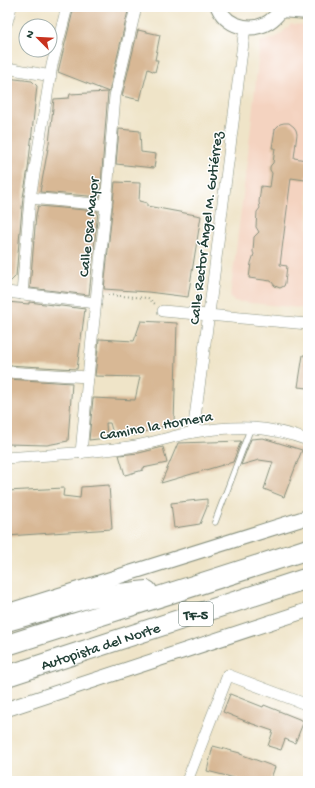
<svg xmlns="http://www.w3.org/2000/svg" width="315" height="788" font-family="'Gochi Hand',sans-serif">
<rect width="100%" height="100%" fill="#fff"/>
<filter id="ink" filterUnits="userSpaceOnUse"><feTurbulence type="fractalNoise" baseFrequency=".025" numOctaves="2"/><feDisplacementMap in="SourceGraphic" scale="8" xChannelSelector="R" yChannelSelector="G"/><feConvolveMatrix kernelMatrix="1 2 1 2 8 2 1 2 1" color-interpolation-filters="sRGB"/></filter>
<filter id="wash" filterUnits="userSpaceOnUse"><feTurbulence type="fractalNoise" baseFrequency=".012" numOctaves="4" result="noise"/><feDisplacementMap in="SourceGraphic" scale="16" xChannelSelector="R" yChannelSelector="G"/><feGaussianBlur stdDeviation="0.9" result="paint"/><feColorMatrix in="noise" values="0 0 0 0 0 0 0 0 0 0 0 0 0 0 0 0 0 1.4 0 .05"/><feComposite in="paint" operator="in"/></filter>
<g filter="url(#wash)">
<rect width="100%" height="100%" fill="#efe4c8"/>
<polygon fill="#f4d3c0" points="291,24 308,25 308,309 233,301 230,296 247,163 260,42 275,38 283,32"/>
<g id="blocks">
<g fill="#d8b895">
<polygon points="74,7 129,7 109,92 58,72"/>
<polygon points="138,30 160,35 155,60 158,60 155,72 148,69 140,100 122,96"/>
<polygon points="7,78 32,81 37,86 28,169 23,197 16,276 7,285"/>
<polygon points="108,92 100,197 40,192 49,143 54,99 69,98 70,94"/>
<polygon points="284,123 289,123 294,127 296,130 297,134 294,158 306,160 308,163 308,176 306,176 305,180 291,178 280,265 287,266 285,283 284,286 280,288 275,286 271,281 249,278 251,263 254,254 253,252 254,237 259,232 256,227 257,212 260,208 259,202 261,186 270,187 272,173 270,170 270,167 271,165 273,163 275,148 272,148 275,129 280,124"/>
<polygon points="119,129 140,131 141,152 156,154 154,168 116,164"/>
<polygon points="115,182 140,183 139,201 147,203 147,206 201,216 188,297 148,292 104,289"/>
<polygon points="38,206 98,211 89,295 30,288 36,215"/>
<polygon points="7,302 29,304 29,302 85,309 77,369 7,365"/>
<polygon points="141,321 177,323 174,423 135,435 114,437 110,423 106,423 107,438 89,440 93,398 135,400 140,377 95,376 99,339 134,341"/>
<polygon points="303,355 308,355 308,388 298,387"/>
<polygon points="7,379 72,383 68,441 47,445 7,444"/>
<polygon points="263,438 302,450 284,497 264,489 273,462 259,460 241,465 251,439"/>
<polygon points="241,441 233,462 161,483 178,443"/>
<polygon points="163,447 167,463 143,468 143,470 125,475 119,455 139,453"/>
<polygon points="109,485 112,529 7,536 7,491 64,488 63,496 80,498 81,487"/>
<polygon points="207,499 207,507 200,524 174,528 171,503"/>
<polygon points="230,694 263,707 264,705 304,721 295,743 285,739 281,750 268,746 273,731 250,723 223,712"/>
<polygon points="213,746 240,753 240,754 275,767 270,781 238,781 239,779 207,771"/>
</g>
</g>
</g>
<g filter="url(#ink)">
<use href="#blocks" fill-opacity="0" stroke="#87907e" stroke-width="1"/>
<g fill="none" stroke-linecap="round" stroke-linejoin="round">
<g stroke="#87907e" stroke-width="7">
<polyline id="service" points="215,522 251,427"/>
</g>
<g stroke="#87907e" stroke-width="12">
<g id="minor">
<polyline points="7,22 11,7"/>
<polyline points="7,68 51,76"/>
<polyline points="30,198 106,205"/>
<polyline points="7,292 96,303"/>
<polyline points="22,294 30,198 52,65 67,7"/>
<polyline points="163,311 308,324"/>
<polyline points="7,372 88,377"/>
<polyline points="193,432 211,298 245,27"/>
<polyline points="81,453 88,377 106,205 115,96 136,7"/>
<path d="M7 458C48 455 88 453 129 447 151 444 172 436 194 432 213 429 233 427 252 428 270 429 291 434 308 440"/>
<polyline points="187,781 228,675 308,705"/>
</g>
</g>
<g stroke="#87907e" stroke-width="16">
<g id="tertiary">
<path d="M218 7C228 30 258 34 275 17 278 14 281 11 283 7"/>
<polyline points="281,10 308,12"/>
<polyline points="15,609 308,517"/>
<polyline points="7,709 308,610"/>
</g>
</g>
<g stroke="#87907e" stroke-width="22">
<g id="motorway">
<polyline points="7,621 91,597 147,591"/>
<path d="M7 645C107 613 208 582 308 549"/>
<path id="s1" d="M7 676 308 578"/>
</g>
</g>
<polyline stroke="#87907e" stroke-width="2" stroke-dasharray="1 3" stroke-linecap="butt" points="108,295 148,298 155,304"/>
<use href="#service" stroke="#fff" stroke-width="5.5"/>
<use href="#minor" stroke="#fff" stroke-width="11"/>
<use href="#tertiary" stroke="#fff" stroke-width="14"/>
<use href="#motorway" stroke="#fff" stroke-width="20"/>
</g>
</g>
<g text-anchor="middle" stroke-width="3" stroke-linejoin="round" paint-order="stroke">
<rect fill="#fff" stroke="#627771" stroke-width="1" x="179" y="602" width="34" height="24" rx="3"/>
<g font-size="14" font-weight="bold" fill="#1f3d34">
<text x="196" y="619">TF-5</text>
</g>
<g font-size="15" fill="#1f3d34" stroke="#fff">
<text transform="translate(88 227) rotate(-84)" y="5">Calle Osa Mayor</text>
<text transform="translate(205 228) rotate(-83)" y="5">Calle Rector Ángel M. Gutiérrez</text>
<text transform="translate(156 425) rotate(-10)" y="5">Camino la Hornera</text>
<text dy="5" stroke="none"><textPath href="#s1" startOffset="98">Autopista del Norte</textPath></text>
</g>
</g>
<rect width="315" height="788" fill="none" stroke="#fff" stroke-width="24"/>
<g transform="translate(38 38) rotate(294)"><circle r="19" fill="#ffffff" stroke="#a5b1ae"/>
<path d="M0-3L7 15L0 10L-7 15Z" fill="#c8321e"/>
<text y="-6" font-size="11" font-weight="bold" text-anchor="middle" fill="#1f3d34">N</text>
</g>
</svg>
